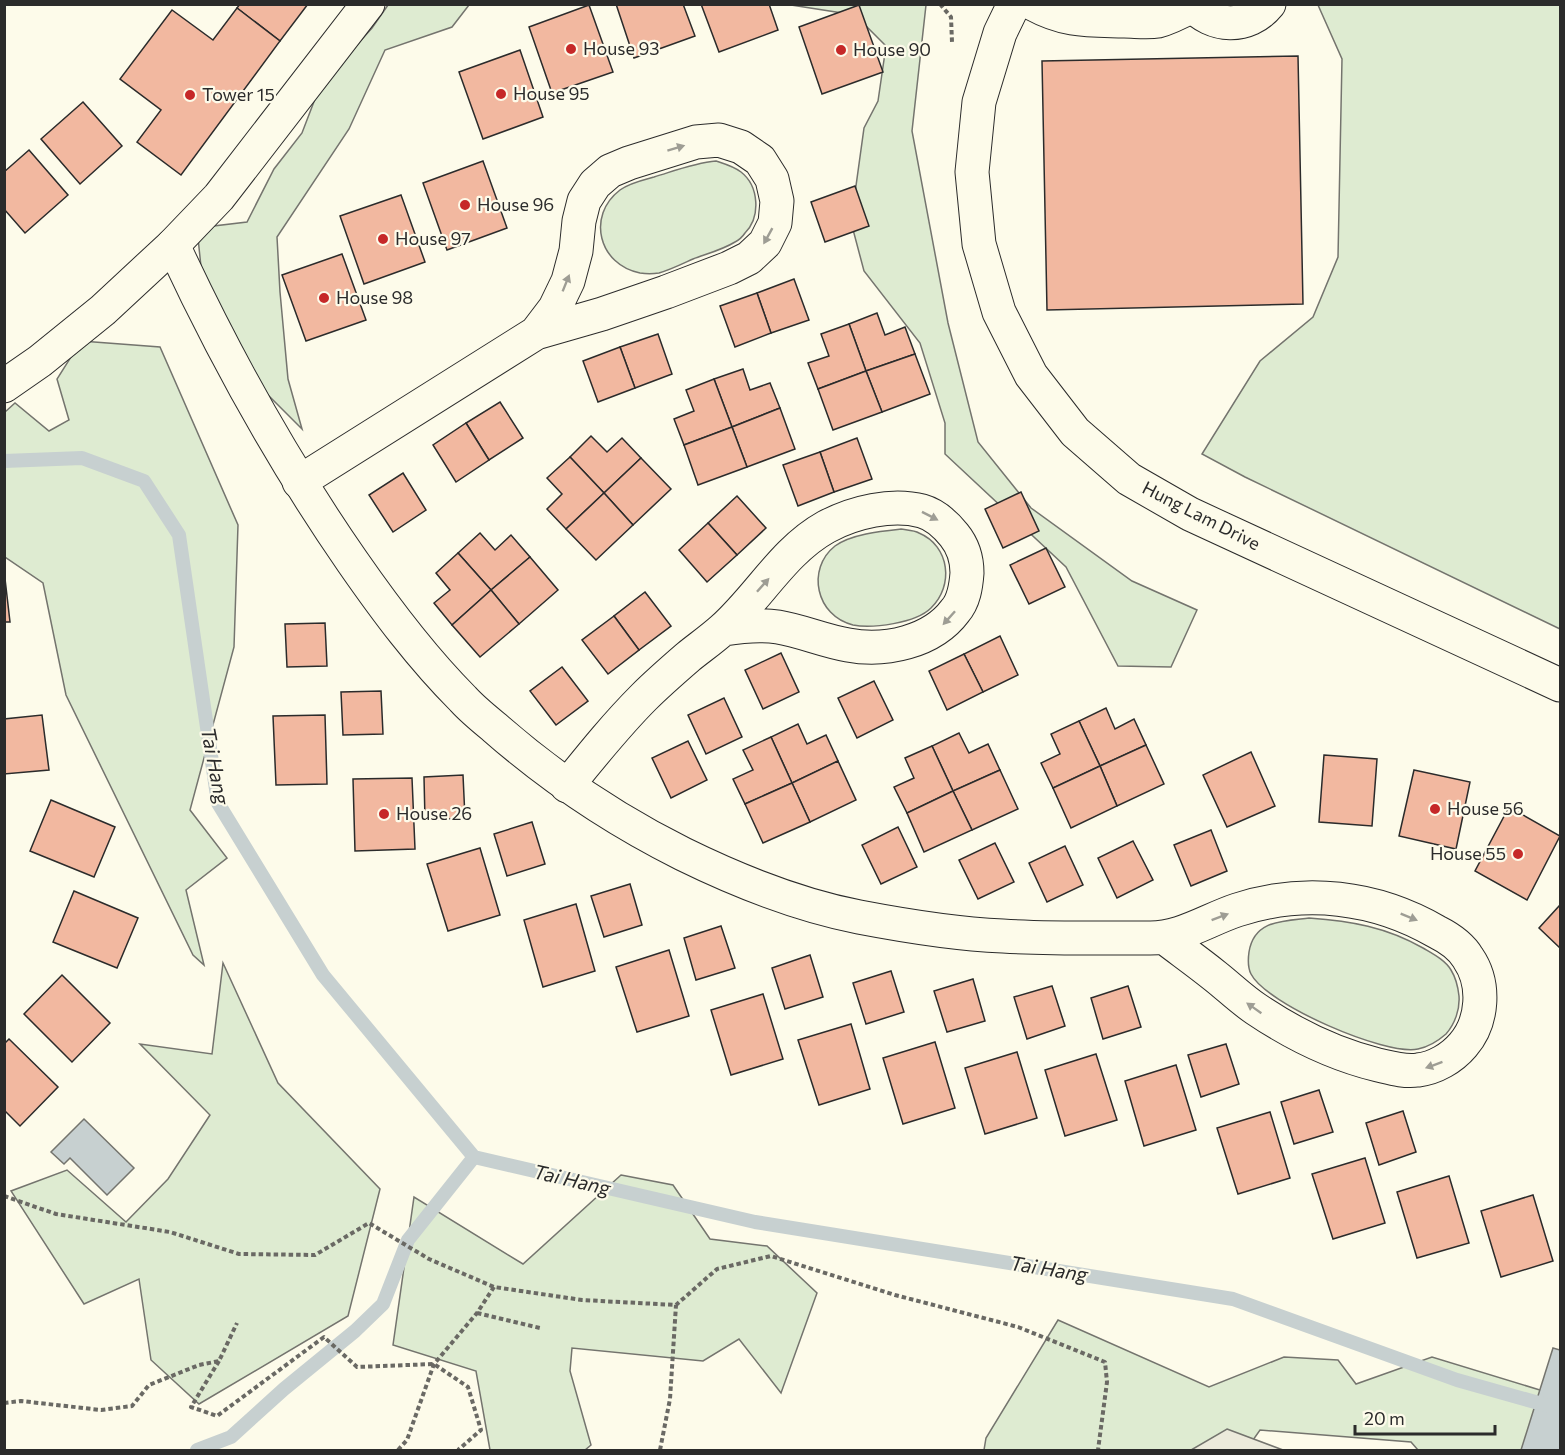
<svg xmlns="http://www.w3.org/2000/svg" width="1565" height="1455" font-family="Commissioner,sans-serif">
<rect width="100%" height="100%" fill="#fdfbea"/>
<g fill="#deebd1" stroke="#74746e" stroke-width="1.5">
<polygon points="388,5 469,5 452,27 385,50 349,129 277,237 280,292 288,379 302,429 208,335 197,228 247,222 274,169 302,133 320,86 372,28"/>
<polygon points="791,5 926,5 912,131 948,323 978,442 1031,508 1132,581 1197,610 1171,667 1118,666 1066,567 945,454 945,423 920,343 864,271 851,222 864,128 878,101 886,46 855,15"/>
<polygon points="1318,5 1560,5 1560,629 1245,477 1202,454 1260,361 1313,317 1338,257 1342,59"/>
<path d="M716 161C725 164 733 166 741 172 759 186 761 217 745 233 743 236 739 240 735 242 722 250 706 254 693 259 682 264 670 270 659 273 653 274 646 274 640 273 599 265 586 216 620 190 629 183 643 180 654 177 674 171 694 163 716 161Z"/>
<polygon points="81,341 160,347 238,525 234,647 190,810 227,858 186,890 204,965 193,955 66,695 43,583 5,557 5,412 15,403 49,431 69,420 57,379"/>
<path d="M901 529C906 530 914 530 919 533 950 546 954 586 931 608 916 623 872 629 853 625 816 616 806 569 835 546 851 534 882 531 901 529Z"/>
<path d="M1309 918C1351 921 1386 927 1423 948 1433 954 1445 960 1451 970 1456 978 1458 987 1459 996 1460 1009 1455 1024 1446 1034 1438 1041 1428 1047 1418 1049 1385 1056 1266 1004 1251 974 1248 968 1248 959 1249 952 1254 920 1283 921 1309 918Z"/>
<polygon points="223,963 278,1083 380,1189 348,1316 199,1404 151,1360 139,1279 84,1304 11,1191 67,1170 126,1222 168,1179 210,1115 140,1044 212,1054"/>
<polygon points="621,1175 673,1185 710,1239 767,1246 817,1293 781,1393 739,1339 703,1361 572,1348 570,1371 591,1445 585,1450 490,1450 476,1371 393,1345 414,1197 523,1264"/>
<polygon points="1058,1320 1209,1387 1284,1357 1338,1360 1356,1384 1432,1357 1553,1394 1560,1450 1418,1450 1411,1442 1260,1430 1246,1450 984,1450 986,1438"/>
</g>
<polygon fill="#eceadb" stroke="#74746e" stroke-width="1.5" points="1227,1429 1283,1450 1191,1450"/>
<g fill="#c7d0d0" stroke="#74746e" stroke-width="1.5">
<polygon points="84,1119 134,1168 107,1195 70,1158 64,1164 51,1152"/>
<polygon points="1553,1348 1560,1350 1560,1450 1521,1450"/>
</g>
<g fill="none" stroke-linecap="round" stroke-linejoin="round">
<g stroke="#c7d0d0" stroke-width="14">
<polyline points="4,461 82,458 144,481 179,535 218,803 323,975 474,1157 755,1222 1233,1299 1457,1380 1560,1409"/>
<polyline points="197,1450 231,1437 284,1389 355,1331 383,1304 408,1240 474,1157"/>
</g>
</g>
<g fill="#f2b8a0" stroke="#2b2b2b" stroke-width="1.5">
<polygon points="240,4 308,4 280,41 237,8"/>
<polygon points="616,4 683,4 695,36 634,58"/>
<polygon points="701,4 769,4 778,30 719,52"/>
<polygon points="589,5 613,72 552,93 529,27"/>
<polygon points="859,5 883,72 822,94 799,27"/>
<polygon points="237,8 280,41 181,175 137,142 161,110 120,79 172,10 213,40"/>
<polygon points="520,50 543,117 483,139 459,72"/>
<polygon points="1298,56 1303,304 1047,310 1042,61"/>
<polygon points="83,102 122,146 80,184 41,139"/>
<polygon points="29,150 68,195 25,233 4,209 4,172"/>
<polygon points="483,161 507,228 447,250 423,183"/>
<polygon points="855,186 869,226 825,242 811,202"/>
<polygon points="401,195 425,262 364,284 340,216"/>
<polygon points="342,254 366,320 306,341 282,275"/>
<polygon points="794,279 809,320 771,333 757,293"/>
<polygon points="757,293 771,333 735,347 720,306"/>
<polygon points="877,313 885,335 905,327 915,354 866,371 849,324"/>
<polygon points="849,324 866,371 818,389 808,363 829,356 821,334"/>
<polygon points="658,334 672,374 635,388 620,347"/>
<polygon points="620,347 635,388 598,402 583,361"/>
<polygon points="915,354 930,394 882,412 866,371"/>
<polygon points="743,369 750,390 770,383 780,408 732,427 714,379"/>
<polygon points="866,371 882,412 833,430 818,389"/>
<polygon points="714,379 732,427 684,445 674,419 694,411 686,390"/>
<polygon points="500,402 523,438 489,460 466,423"/>
<polygon points="780,408 795,449 747,467 732,427"/>
<polygon points="466,423 489,460 456,482 433,445"/>
<polygon points="732,427 747,467 698,485 684,445"/>
<polygon points="591,436 607,452 622,438 641,458 604,493 570,457"/>
<polygon points="857,438 872,479 834,492 820,452"/>
<polygon points="820,452 834,492 798,506 783,465"/>
<polygon points="570,457 604,493 566,529 547,509 562,494 547,478"/>
<polygon points="641,458 671,489 633,525 604,493"/>
<polygon points="403,473 426,510 393,532 369,495"/>
<polygon points="1021,492 1039,531 1003,548 985,509"/>
<polygon points="604,493 633,525 596,560 566,529"/>
<polygon points="737,496 766,528 737,555 708,523"/>
<polygon points="708,523 737,555 707,582 679,550"/>
<polygon points="480,533 495,550 511,535 530,557 491,590 458,553"/>
<polygon points="1046,548 1065,587 1029,604 1010,565"/>
<polygon points="458,553 491,590 452,625 434,603 450,590 436,573"/>
<polygon points="530,557 558,590 519,624 491,590"/>
<polygon points="4,570 10,622 4,622"/>
<polygon points="491,590 519,624 480,657 452,625"/>
<polygon points="645,592 671,626 639,650 614,616"/>
<polygon points="614,616 639,650 608,674 582,640"/>
<polygon points="325,623 327,666 287,667 285,624"/>
<polygon points="1000,636 1018,675 983,692 964,654"/>
<polygon points="781,653 799,692 763,709 745,670"/>
<polygon points="964,654 983,692 947,710 929,671"/>
<polygon points="562,667 588,701 556,725 530,691"/>
<polygon points="874,681 893,720 857,738 838,698"/>
<polygon points="381,691 383,734 343,735 341,692"/>
<polygon points="724,698 742,737 706,754 688,715"/>
<polygon points="1106,708 1115,729 1134,719 1146,745 1100,766 1079,721"/>
<polygon points="42,715 49,770 4,774 4,719"/>
<polygon points="325,715 327,784 276,785 273,716"/>
<polygon points="1079,721 1100,766 1053,788 1041,763 1060,754 1051,734"/>
<polygon points="798,724 807,744 826,735 838,761 792,783 771,737"/>
<polygon points="959,733 969,753 988,744 1000,770 953,791 932,746"/>
<polygon points="771,737 792,783 745,804 733,779 753,770 743,750"/>
<polygon points="688,741 707,780 671,798 652,758"/>
<polygon points="1146,745 1164,784 1117,806 1100,766"/>
<polygon points="932,746 953,791 907,813 894,787 914,778 905,758"/>
<polygon points="1251,752 1275,806 1227,827 1203,775"/>
<polygon points="1324,755 1377,759 1372,826 1319,822"/>
<polygon points="838,761 856,800 810,822 792,783"/>
<polygon points="1100,766 1117,806 1071,828 1053,788"/>
<polygon points="1000,770 1018,809 972,830 953,791"/>
<polygon points="1414,770 1470,782 1456,849 1399,836"/>
<polygon points="463,775 465,818 425,820 424,777"/>
<polygon points="412,778 415,849 355,851 353,779"/>
<polygon points="792,783 810,822 763,843 745,804"/>
<polygon points="953,791 972,830 924,852 907,813"/>
<polygon points="51,800 115,827 94,877 30,851"/>
<polygon points="1509,807 1560,836 1527,900 1475,871"/>
<polygon points="532,822 545,864 507,876 494,834"/>
<polygon points="898,827 917,867 881,884 862,845"/>
<polygon points="1211,830 1227,871 1191,886 1174,845"/>
<polygon points="1133,841 1153,880 1117,898 1098,858"/>
<polygon points="995,843 1014,882 978,899 959,860"/>
<polygon points="1065,846 1083,885 1047,902 1029,863"/>
<polygon points="480,848 500,915 448,931 427,864"/>
<polygon points="630,884 642,925 604,937 591,896"/>
<polygon points="74,891 138,918 117,968 53,942"/>
<polygon points="576,904 595,971 543,987 524,920"/>
<polygon points="1560,905 1560,948 1539,928"/>
<polygon points="721,926 735,968 696,980 684,938"/>
<polygon points="669,950 689,1016 637,1032 616,967"/>
<polygon points="810,955 823,997 785,1009 772,968"/>
<polygon points="891,971 904,1012 866,1024 853,983"/>
<polygon points="62,975 110,1023 72,1062 24,1014"/>
<polygon points="973,979 985,1021 947,1032 934,991"/>
<polygon points="1052,986 1065,1026 1027,1039 1014,997"/>
<polygon points="1128,986 1141,1027 1103,1039 1091,998"/>
<polygon points="763,994 783,1059 731,1075 711,1010"/>
<polygon points="851,1024 870,1089 819,1105 798,1040"/>
<polygon points="9,1039 58,1087 20,1126 4,1110 4,1044"/>
<polygon points="935,1042 955,1108 903,1124 883,1058"/>
<polygon points="1226,1044 1239,1084 1201,1097 1188,1055"/>
<polygon points="1017,1052 1037,1118 985,1134 965,1068"/>
<polygon points="1096,1054 1117,1120 1065,1136 1045,1070"/>
<polygon points="1176,1065 1196,1130 1144,1146 1125,1081"/>
<polygon points="1319,1090 1333,1132 1294,1144 1281,1102"/>
<polygon points="1403,1111 1416,1152 1379,1165 1366,1123"/>
<polygon points="1270,1112 1290,1178 1238,1194 1217,1128"/>
<polygon points="1365,1158 1385,1223 1333,1239 1312,1174"/>
<polygon points="1449,1176 1469,1243 1417,1258 1397,1192"/>
<polygon points="1533,1195 1553,1261 1501,1277 1481,1211"/>
</g>
<g fill="none" stroke-linecap="round" stroke-linejoin="round">
<g stroke="#2b2b2b" stroke-width="35">
<g id="minor">
<polyline points="1014,4 1000,33 979,102 972,172 979,244 999,312 1031,375 1075,432 1129,479 1190,514 1560,685"/>
<path d="M1033 4C1066 22 1088 20 1124 21 1135 21 1147 23 1158 21 1170 18 1181 12 1192 6"/>
<path d="M1191 4C1212 28 1248 30 1269 4"/>
<path d="M173 245C225 357 282 460 352 561 386 610 421 657 463 699 472 709 483 718 494 727 552 778 613 819 683 854 738 881 798 905 859 917 906 926 955 934 1003 936 1051 939 1100 938 1148 938 1180 939 1207 920 1237 910 1304 888 1375 896 1437 932 1449 938 1461 946 1468 958 1486 984 1483 1022 1463 1045 1452 1058 1435 1068 1418 1070 1404 1072 1391 1068 1378 1065 1333 1054 1293 1034 1256 1009 1241 999 1229 987 1215 976 1199 963 1182 951 1165 938"/>
<polyline points="4,386 40,361 103,310 173,245 219,197 368,4"/>
<polyline points="299,482 536,333 602,314 666,292 729,268 749,258 765,243 775,223 777,201 772,179 760,160 741,147 719,140 696,142 629,163 610,171 595,184 584,201 579,221 576,251 568,281 555,308 536,333"/>
<path d="M567 786C592 755 616 725 644 697 658 683 673 670 688 657 699 648 712 639 723 629 759 597 783 551 826 527 854 512 892 503 922 511 936 515 946 525 954 535 963 546 967 560 967 573 966 586 964 601 955 611 932 642 885 652 848 645 824 641 802 631 778 627 760 624 742 626 724 629"/>
</g>
</g>
<g stroke="#6a6964" stroke-width="4" stroke-dasharray="4.5 3" stroke-linecap="butt">
<polyline points="940,4 951,17 952,42"/>
<polyline points="4,1196 56,1214 170,1232 239,1254 315,1255 369,1223 429,1259 494,1287 582,1300 676,1305 717,1269 771,1256 895,1295 1018,1327 1105,1362 1107,1382 1098,1450"/>
<polyline points="477,1313 540,1328"/>
<polyline points="219,1361 191,1407 217,1416 324,1337 357,1367 434,1364 468,1387 481,1430 458,1450"/>
<polyline points="4,1403 21,1401 101,1410 132,1406 149,1385 199,1365 219,1361 237,1323"/>
<polyline points="398,1450 407,1440 434,1364 477,1313 494,1287"/>
<polyline points="660,1450 670,1399 676,1305"/>
</g>
<use href="#minor" stroke="#fdfbea" stroke-width="33"/>
</g>
<defs><path id="oneway-solid" d="M-6-.8H1V-3.2L6.5 0L1 3.2V.8H-6Z" transform="scale(1.5)"/></defs>
<g fill="#9e9d94">
<use href="#oneway-solid" transform="translate(676 148) rotate(-17)"/>
<use href="#oneway-solid" transform="translate(768 236) rotate(119)"/>
<use href="#oneway-solid" transform="translate(566 283) rotate(-68)"/>
<use href="#oneway-solid" transform="translate(930 516) rotate(27)"/>
<use href="#oneway-solid" transform="translate(763 585) rotate(-48)"/>
<use href="#oneway-solid" transform="translate(949 618) rotate(132)"/>
<use href="#oneway-solid" transform="translate(1220 917) rotate(-21)"/>
<use href="#oneway-solid" transform="translate(1409 917) rotate(22)"/>
<use href="#oneway-solid" transform="translate(1254 1008) rotate(-145)"/>
<use href="#oneway-solid" transform="translate(1434 1065) rotate(160)"/>
</g>
<g fill="#c62828" stroke="#fdfbea" stroke-width="2">
<circle cx="571" cy="49" r="6"/>
<circle cx="841" cy="50" r="6"/>
<circle cx="501" cy="94" r="6"/>
<circle cx="190" cy="95" r="6"/>
<circle cx="465" cy="205" r="6"/>
<circle cx="383" cy="239" r="6"/>
<circle cx="324" cy="298" r="6"/>
<circle cx="1435" cy="809" r="6"/>
<circle cx="384" cy="814" r="6"/>
<circle cx="1518" cy="854" r="6"/>
</g>
<g text-anchor="middle" stroke-width="4.5" stroke-linejoin="round" paint-order="stroke">
<g font-size="18" fill="#2b2b2b" stroke="#fdfbea" text-anchor="start">
<text x="583" y="55">House 93</text>
<text x="853" y="56">House 90</text>
<text x="513" y="100">House 95</text>
<text x="202" y="101">Tower 15</text>
<text x="477" y="211">House 96</text>
<text x="395" y="245">House 97</text>
<text x="336" y="304">House 98</text>
<text x="1447" y="815">House 56</text>
<text x="396" y="820">House 26</text>
<text x="1506" y="860" text-anchor="end">House 55</text>
</g>
<g font-size="18" fill="#2b2b2b" stroke="#fdfbea">
<text transform="translate(1201 516) rotate(27)" y="6">Hung Lam Drive</text>
</g>
<g font-size="20" font-style="italic" fill="#2b2b2b" stroke="#fdfbea">
<text transform="translate(215 766) rotate(79)" y="7">Tai Hang</text>
<text transform="translate(572 1180) rotate(13)" y="7">Tai Hang</text>
<text transform="translate(1049 1269) rotate(9)" y="7">Tai Hang</text>
</g>
</g>
<rect width="1565" height="1455" fill="none" stroke="#2b2b2b" stroke-width="12"/>
<path d="M1355 1425v9h140v-9" fill="none" stroke="#2b2b2b" stroke-width="3"/>
<text x="1364" y="1425" font-size="18" fill="#2b2b2b" stroke="#fdfbea" stroke-width="4.5" paint-order="stroke">20 m</text>
</svg>
